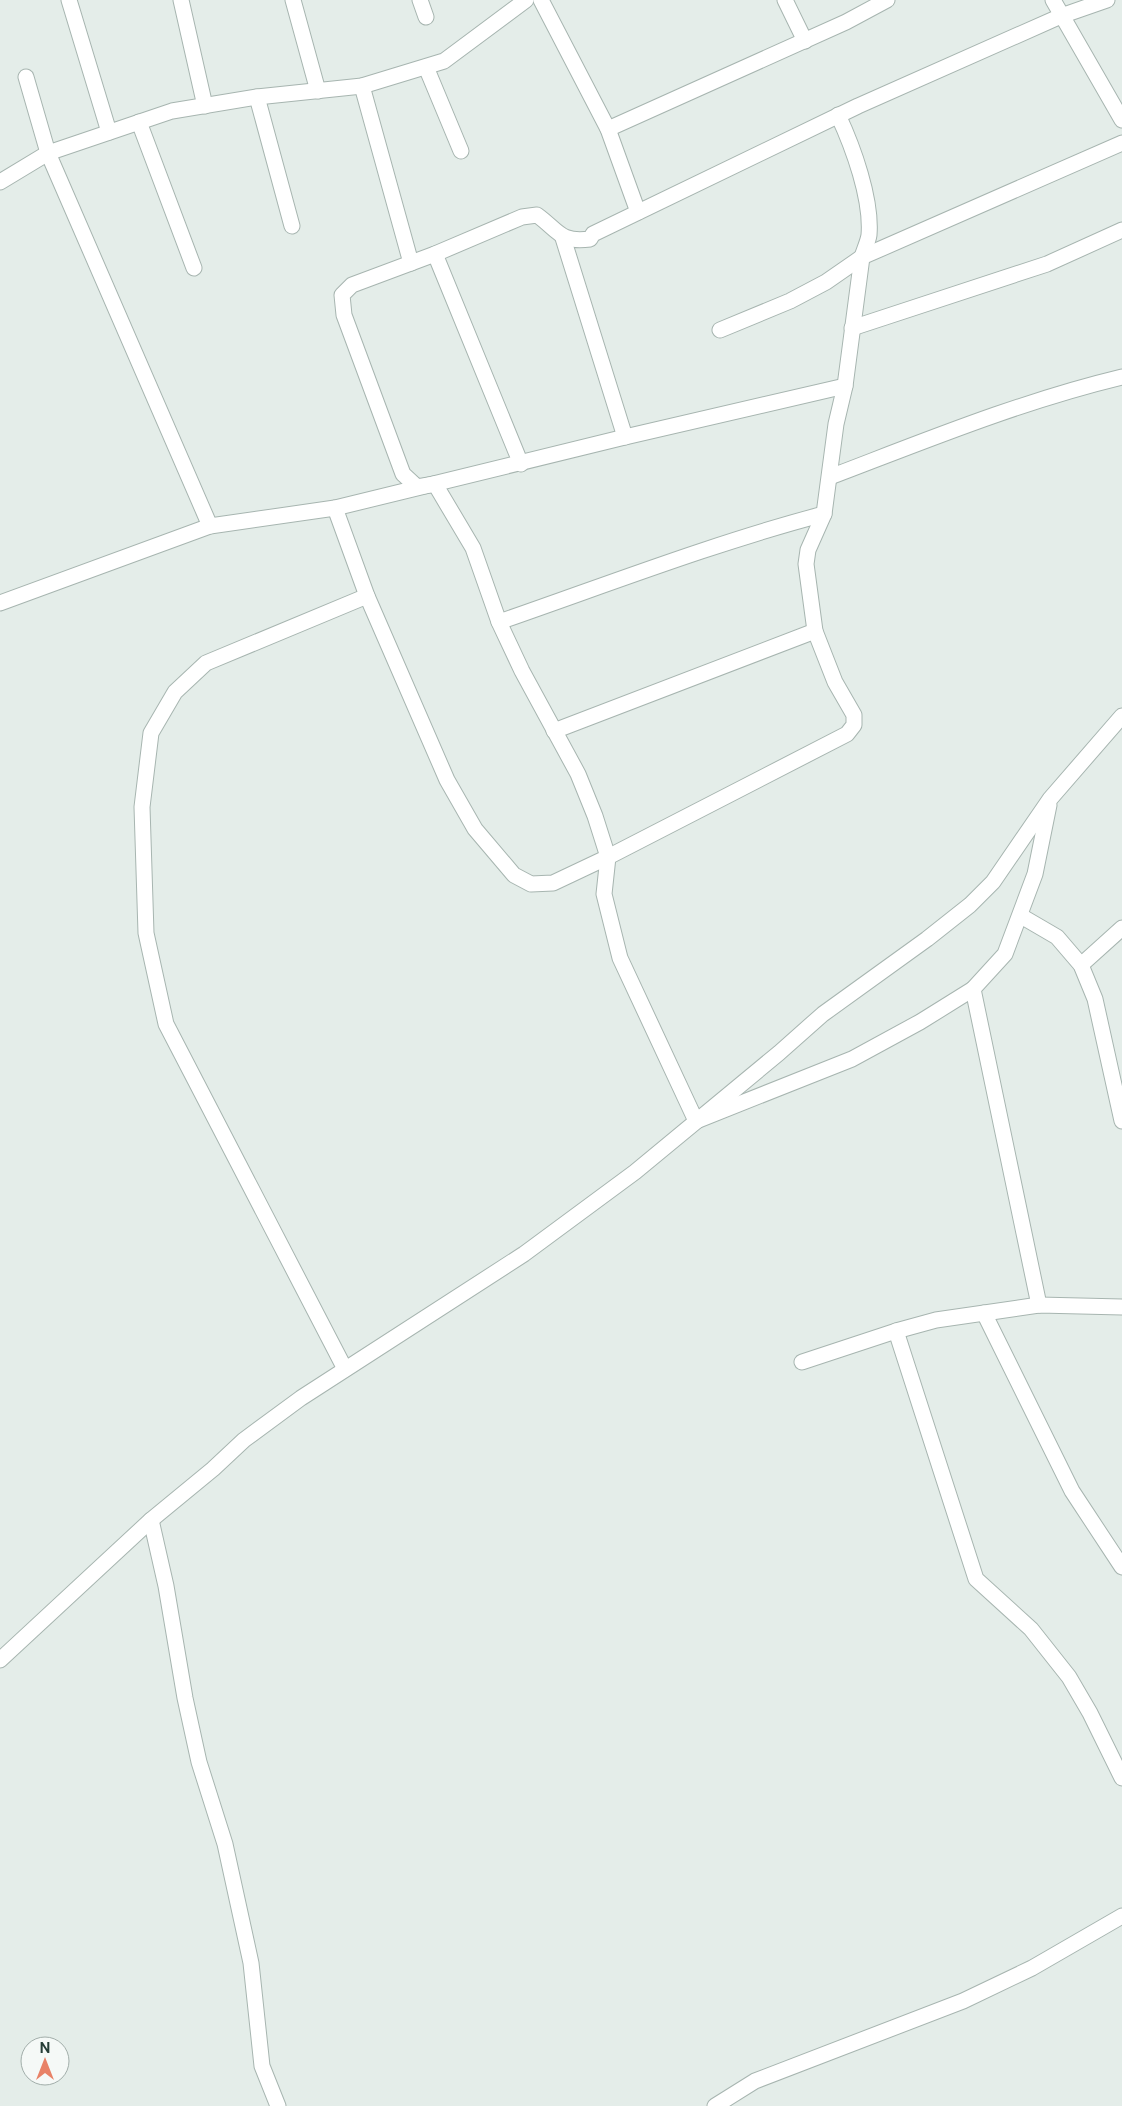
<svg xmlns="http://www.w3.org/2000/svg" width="1122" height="2106" font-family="'Public Sans',sans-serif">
<rect width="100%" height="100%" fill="#e4ede9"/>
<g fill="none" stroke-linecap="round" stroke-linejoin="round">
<g stroke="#a7b5b0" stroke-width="17">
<g id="minor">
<polyline points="69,0 109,132"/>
<polyline points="181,0 205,106"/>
<polyline points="293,0 318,91"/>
<polyline points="420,0 426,17"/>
<polyline points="541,0 608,129 638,212"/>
<polyline points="785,0 805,41"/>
<polyline points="1053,0 1122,120"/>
<polyline points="426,67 461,151"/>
<polyline points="26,77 48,153 210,526"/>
<polyline points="362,86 411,263"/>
<polyline points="257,97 292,226"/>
<polyline points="139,122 194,268"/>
<polyline points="608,129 846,22 887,0"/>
<polyline points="0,182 48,153 172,111 257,97 362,86 444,61 526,0"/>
<polyline points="563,238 625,437"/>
<polyline points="435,254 521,464"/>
<polyline points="852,328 1047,264 1122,230"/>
<polyline points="720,330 790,301 826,282 862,257 1122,143"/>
<path d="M830 477C927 440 1022 401 1122 377"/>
<path d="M435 484 417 487 403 474 344 315 342 295 352 285 435 254 522 217 537 215C559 231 560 243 590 239L593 234 858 106 1061 16 1107 0"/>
<polyline points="435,484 473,548 499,622 522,671 578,774 595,816 608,857 604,894 620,958 696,1121 852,1059 920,1022 973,989"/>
<path d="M335 508 367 596 447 780 475 829 514 875 531 884 553 883 608 857 847 734 854 725V715L835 682 815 631 806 564 808 550 824 514 836 424 845 386 862 257C864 250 868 242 869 235 872 199 853 147 838 115"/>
<polyline points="0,603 210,526 335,508 625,437 845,386"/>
<path d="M499 622C606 585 714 543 824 514"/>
<polyline points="554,731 815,631"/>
<polyline points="1021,916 1057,937 1081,965 1095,999 1122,1121"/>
<polyline points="1081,965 1122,928"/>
<polyline points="1039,1305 973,989 1005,954 1035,874 1049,805"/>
<polyline points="984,1313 1072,1491 1122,1567"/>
<polyline points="896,1331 976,1579 1031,1629 1069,1677 1090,1713 1122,1778"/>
<polyline points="802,1362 896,1331 936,1320 1039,1305 1122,1307"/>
<polyline points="345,1369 166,1024 146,933 142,807 151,733 175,692 206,663 367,596"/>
<polyline points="151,1520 166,1586 185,1698 199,1762 225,1844 251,1963 262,2066 278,2106"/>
<polyline points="0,1660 151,1520 213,1469 244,1440 301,1398 524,1254 635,1172 779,1053 823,1014 927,939 970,905 993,882 1050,799 1122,716"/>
<polyline points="715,2106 755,2081 963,2001 1032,1968 1122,1916"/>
</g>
</g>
<use href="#minor" stroke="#fff" stroke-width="15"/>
</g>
<g transform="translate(45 2061)"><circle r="24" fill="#f5f9f7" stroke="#a2aeaa"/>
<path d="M0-4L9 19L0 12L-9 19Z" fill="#e88267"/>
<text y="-8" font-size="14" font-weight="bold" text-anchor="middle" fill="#253d36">N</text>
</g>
</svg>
